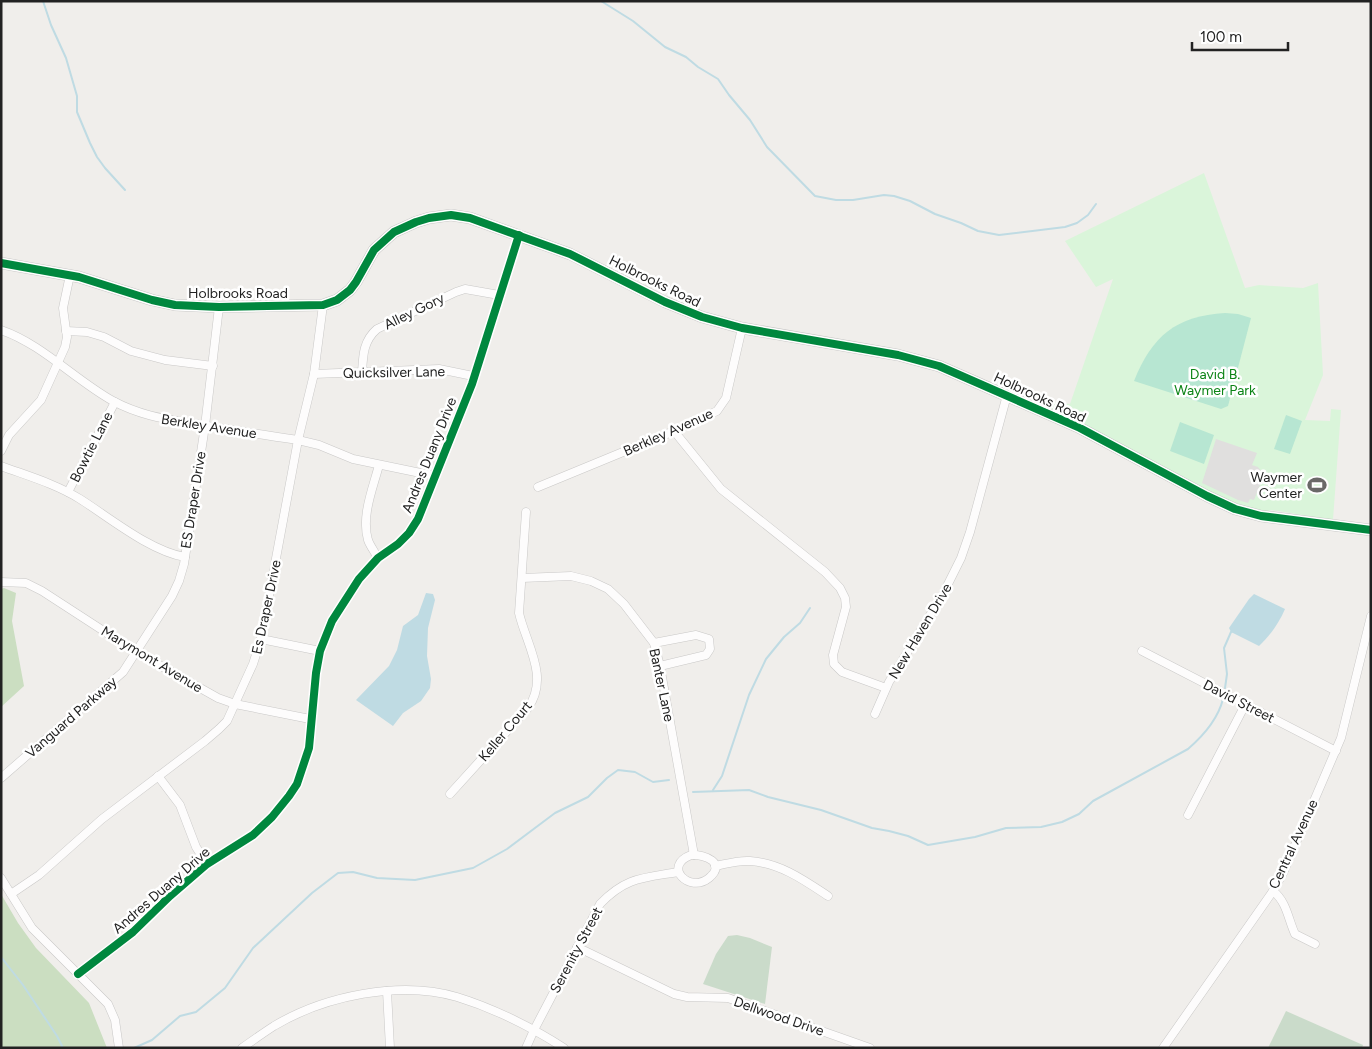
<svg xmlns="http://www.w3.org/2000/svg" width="1372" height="1049" font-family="Figtree,sans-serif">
<rect width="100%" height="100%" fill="#f0eeeb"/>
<g fill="#cbdec1">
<polygon points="4,588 16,593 12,621 24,686 1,707 1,589"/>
<polygon points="1,894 18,923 36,948 89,1003 107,1048 1,1048"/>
</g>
<g fill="#cadbca">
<polygon points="737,935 750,938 772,947 765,1004 703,984 716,954 728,936"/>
<polygon points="1286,1011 1363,1045 1362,1048 1268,1048"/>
</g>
<polygon fill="#daf5da" points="1204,173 1245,288 1259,285 1303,288 1318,283 1323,375 1305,420 1330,421 1331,409 1341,410 1333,520 1272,510 1264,512 1234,504 1114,440 1030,400 1070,404 1113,279 1096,287 1065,241"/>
<g fill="#b7e6d2">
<path d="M1225 313 1238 314 1251 318 1228 406 1221 409 1134 381C1152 336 1176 316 1225 313Z"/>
<polygon points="1286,415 1302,421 1290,454 1274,449"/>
<polygon points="1180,422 1214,435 1204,464 1170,451"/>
</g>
<polygon fill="#e0dfde" points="1216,439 1257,453 1252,465 1258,467 1264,475 1254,500 1250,499 1248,503 1238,500 1202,483"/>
<g fill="#bfdbe3">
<polygon points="426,593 433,594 435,600 428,628 427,656 431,679 430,688 421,701 403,713 393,726 356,700 389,666 397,650 403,626 418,615"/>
<path d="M1254 594 1285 609C1279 623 1270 636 1259 646L1231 632 1229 628 1249 599Z"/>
</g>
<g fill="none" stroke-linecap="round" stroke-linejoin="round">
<g stroke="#bfdbe3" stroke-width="2">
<polyline points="43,1 51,25 66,58 77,96 77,112 90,143 97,157 105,168 125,190"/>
<polyline points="601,1 633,21 665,47 686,57 698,67 718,79 729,95 750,120 767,147 815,196 836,200 853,200 884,195 894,196 910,201 935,214 961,223 978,231 999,235 1065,227 1077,223 1088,215 1096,204"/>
<polyline points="1225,688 1227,674 1224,648 1231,632 1233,631"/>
<polyline points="713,790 722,776 749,695 766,659 784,637 800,623 810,608"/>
<path d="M693 792 749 790 768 797 821 810 872 828 889 831 908 836 928 845 975 837 1006 828 1041 827 1062 822 1079 814 1093 801 1188 749C1203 736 1218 719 1223 699"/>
<polyline points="1,957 23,985 57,1036 63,1048"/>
<polyline points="134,1048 152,1040 180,1016 196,1012 225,988 253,948 312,893 338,873 353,872 377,878 415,880 473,868 507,849 555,813 588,797 607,778 618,770 635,772 653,782 669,780"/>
</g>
<g stroke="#c9c8c7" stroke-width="9">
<g id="minor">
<path d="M1 330C42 344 75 380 113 401 141 416 166 419 196 424 230 430 264 435 298 440L319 445 353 459 435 476"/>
<polyline points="66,331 87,332 104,337 131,351 165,360 213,366"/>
<path d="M362 373C363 356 363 341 377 329L456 292 465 289 499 295"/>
<polyline points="314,374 439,369 473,376"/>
<polyline points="674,431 721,489 825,572 840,588 845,598 846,607 833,655 834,664 842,672 886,688"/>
<polyline points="1,451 9,435 41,400 65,347 67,337 63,308 70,275"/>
<path d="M1 466C28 476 56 484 80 499 110 518 150 551 185 557"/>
<polyline points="538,487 674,431 717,411 726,398 742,328"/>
<polyline points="68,492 115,402"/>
<path d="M378 558C375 552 370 546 368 540 361 516 373 488 379 465"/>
<polyline points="522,578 571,576 591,581 608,589 624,604 654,643 660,666 694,855"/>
<polyline points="1,582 26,583 42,591 136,652 218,698 235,704 310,719"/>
<polyline points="261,639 320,651"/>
<polyline points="654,643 696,635 709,639 710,649 706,655 660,666"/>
<polyline points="1142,651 1336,751"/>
<polyline points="875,714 889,682 943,594 961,558 970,532 1007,395"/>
<polyline points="158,776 180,805 196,847 207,864"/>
<polyline points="1,778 123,672 172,596 179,581 184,564 205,426 219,307"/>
<path d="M450 794 528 708C550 677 526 644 519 613L526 512"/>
<polyline points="1188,815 1245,705"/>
<path d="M691 855C705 854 727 863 709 878 689 894 662 866 691 855Z"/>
<path d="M715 866C726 864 738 860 750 861 780 863 804 880 828 896"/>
<polyline points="1,878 32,928 108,1004 115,1020 119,1048"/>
<path d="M1273 891C1287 902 1288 919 1295 934L1315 944"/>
<polyline points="11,894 39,875 102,819 205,741 219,729 227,721 253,664 261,639 298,440 314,374 323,305"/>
<polyline points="577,947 674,994 687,997 728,998 870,1048"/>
<polyline points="78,974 133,932 170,896 207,864 253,835 272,817 289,796 297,784 309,748 316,673 320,651 332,621 359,579 378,558 398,544 409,533 418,519 472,384 519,235"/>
<polyline points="387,991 390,1048"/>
<path d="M242 1048C252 1041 263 1033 274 1026 324 996 400 980 457 997 493 1008 533 1028 564 1048"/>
<path d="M526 1048 534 1030 600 904C626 877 643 878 678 872"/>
<polyline points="1163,1048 1273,891 1283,873 1341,738 1371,616"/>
</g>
</g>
<g stroke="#c9c8c7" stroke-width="12">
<polyline id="tertiary" points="1,263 79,277 152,300 175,305 219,307 323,305 337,300 350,290 356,282 374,250 394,232 416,222 429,218 451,215 470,218 570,254 665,302 702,317 742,328 898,355 939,366 1078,427 1207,496 1235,509 1261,516 1371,530"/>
</g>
<use href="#minor" stroke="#fdfcfc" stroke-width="8"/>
<use href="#tertiary" stroke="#fdfcfc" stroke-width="10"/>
<g stroke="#fff" stroke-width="11">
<g id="cycleway">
<polyline points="1,263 79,277 152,300 175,305 219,307 323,305 337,300 350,290 356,282 374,250 394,232 416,222 429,218 451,215 470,218 570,254 665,302 702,317 742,328 898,355 939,366 1078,427 1207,496 1235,509 1261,516 1371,530"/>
<polyline points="78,974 133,932 170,896 207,864 253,835 272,817 289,796 297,784 309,748 316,673 320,651 332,621 359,579 378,558 398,544 409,533 418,519 472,384 519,235"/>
</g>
</g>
<use href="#cycleway" stroke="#00873e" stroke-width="8"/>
</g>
<defs>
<g id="stadium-bare" transform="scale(1.5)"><path d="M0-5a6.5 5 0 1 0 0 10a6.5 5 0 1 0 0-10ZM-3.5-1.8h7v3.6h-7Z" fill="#6a6968" stroke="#fff" stroke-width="2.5" paint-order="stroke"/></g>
</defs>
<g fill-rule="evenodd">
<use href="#stadium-bare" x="1317" y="485"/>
</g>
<g text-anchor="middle" stroke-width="5" stroke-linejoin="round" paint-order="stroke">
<g font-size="14" fill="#222" stroke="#fff">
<text transform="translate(655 281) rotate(26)" y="5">Holbrooks Road</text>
<text x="238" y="298">Holbrooks Road</text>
<text transform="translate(414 311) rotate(-26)" y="5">Alley Gory</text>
<text transform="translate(394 372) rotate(-1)" y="5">Quicksilver Lane</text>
<text transform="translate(1040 397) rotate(25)" y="5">Holbrooks Road</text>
<text transform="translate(209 426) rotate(9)" y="5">Berkley Avenue</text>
<text transform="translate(668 432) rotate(-24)" y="5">Berkley Avenue</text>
<text transform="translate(91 447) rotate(-63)" y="5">Bowtie Lane</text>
<text transform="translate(429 455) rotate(-68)" y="5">Andres Duany Drive</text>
<text transform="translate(193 500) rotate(-81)" y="5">ES Draper Drive</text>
<text transform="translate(266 607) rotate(-78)" y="5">Es Draper Drive</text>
<text transform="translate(920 631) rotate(-59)" y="5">New Haven Drive</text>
<text transform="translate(152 659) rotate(31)" y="5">Marymont Avenue</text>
<text transform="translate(662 685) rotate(78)" y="5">Banter Lane</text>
<text transform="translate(1239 701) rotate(27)" y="5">David Street</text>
<text transform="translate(71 717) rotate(-41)" y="5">Vanguard Parkway</text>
<text transform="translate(505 731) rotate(-50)" y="5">Keller Court</text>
<text transform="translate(1293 844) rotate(-65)" y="5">Central Avenue</text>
<text transform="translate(161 890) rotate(-41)" y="5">Andres Duany Drive</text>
<text transform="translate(576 950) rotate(-62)" y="5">Serenity Street</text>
<text transform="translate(779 1016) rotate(19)" y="5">Dellwood Drive</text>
</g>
<g font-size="14" fill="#0c8416" stroke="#fff">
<text x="1215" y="379">David B.<tspan x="1215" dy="16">Waymer Park</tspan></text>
</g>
<g font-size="14" fill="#222" stroke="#fff" text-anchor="end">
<text x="1302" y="482">Waymer<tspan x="1302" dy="16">Center</tspan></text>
</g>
</g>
<rect width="1372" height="1049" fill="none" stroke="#222222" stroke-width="5"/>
<path d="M1192 42v8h96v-8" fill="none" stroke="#222222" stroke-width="2.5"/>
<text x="1200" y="42" font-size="15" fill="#222222" stroke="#ffffff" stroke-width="4" paint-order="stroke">100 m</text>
</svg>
